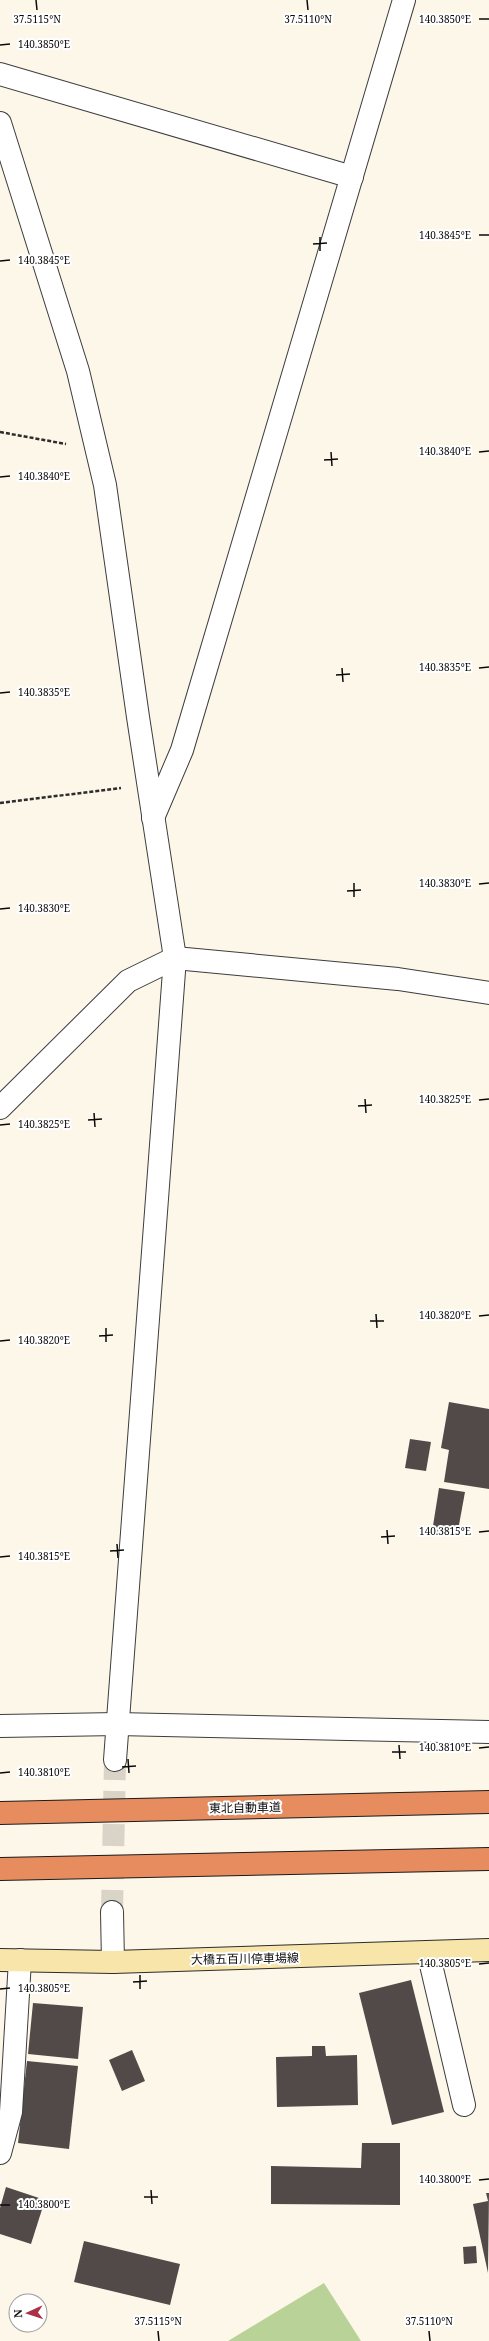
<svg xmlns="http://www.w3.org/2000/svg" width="489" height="2341" font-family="'Noto Serif','Noto Sans JP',serif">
<rect width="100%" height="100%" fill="#fdf7e9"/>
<polygon fill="#b9d298" points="324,2283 361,2341 228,2341"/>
<g fill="#514a48">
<polygon points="449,1402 489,1409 489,1489 444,1482 449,1450 441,1448"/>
<polygon points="410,1439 431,1442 426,1471 405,1468"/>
<polygon points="439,1488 465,1492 457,1536 432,1532"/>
<polygon points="411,1980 444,2112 392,2125 359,1993"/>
<polygon points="33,2003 83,2007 78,2059 28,2054"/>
<polygon points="312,2046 325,2046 326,2056 357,2055 358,2105 277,2107 276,2057 312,2056"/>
<polygon points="132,2050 145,2081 122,2091 109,2060"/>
<polygon points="27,2061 78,2066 69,2149 18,2143"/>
<polygon points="362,2143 400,2143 400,2205 271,2204 271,2166 361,2168"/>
<polygon points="6,2187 45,2200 31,2244 0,2234 0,2208"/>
<polygon points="486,2193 489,2193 488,2273 473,2204 488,2201"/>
<polygon points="84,2241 180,2264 170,2305 74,2282"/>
<polygon points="476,2246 477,2263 464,2264 463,2247"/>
</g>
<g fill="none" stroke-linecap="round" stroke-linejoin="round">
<polyline stroke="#d9d3c8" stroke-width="22" stroke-dasharray="22 11" stroke-linecap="butt" points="112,1912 115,1760"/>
<g stroke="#3d3d3d" stroke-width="24">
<g id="street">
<polyline points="0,74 352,177"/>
<polyline points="0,123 78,371 105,485 138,717 175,958 115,1760"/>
<polyline points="153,818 182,750 404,0"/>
<polyline points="0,1108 128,981 175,958 398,979 489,993"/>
<polyline points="0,1726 117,1724 489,1732"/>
<polyline points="112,1912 113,1962"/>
<polyline points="428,1952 464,2105"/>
<polyline points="0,2153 11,2112 20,1960"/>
</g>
</g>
<g stroke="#2c2c2c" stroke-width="24">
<polyline id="secondary" points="0,1960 113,1962 489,1950"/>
</g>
<g stroke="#1b1b1b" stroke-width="24">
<g id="highway">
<polyline points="0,1813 489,1802"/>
<polyline points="0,1869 489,1859"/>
</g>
</g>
<g stroke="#2c2c2c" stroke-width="2.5" stroke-dasharray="4 2" stroke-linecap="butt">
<polyline points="0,432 66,444"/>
<polyline points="0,803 121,788"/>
</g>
<use href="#street" stroke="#fff" stroke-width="22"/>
<use href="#secondary" stroke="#f7e5aa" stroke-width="22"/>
<use href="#highway" stroke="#e68c5e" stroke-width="22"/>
</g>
<path fill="none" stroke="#0a0a0a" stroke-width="1.5" d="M36 0 37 10M307 0 308 10M479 19H489M0 45 10 44M479 235H489M320 237V251M313 244 327 243M0 261 10 260M331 452 332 466M479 452 489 451M324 460 338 459M0 477 10 476M342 668 343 682M479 668 489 667M336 675 350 674M0 693 10 692M354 883V897M479 884 489 883M347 891 361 890M0 909 10 908M365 1099 366 1113M479 1100 489 1099M358 1106 372 1105M94 1113 95 1127M88 1120 102 1119M0 1125 10 1124M376 1314 377 1328M479 1316 489 1315M370 1321H384M106 1328V1342M99 1336 113 1335M0 1341 10 1340M387 1530 388 1544M479 1532 489 1531M381 1537 395 1536M117 1544 118 1558M110 1551 124 1550M0 1557 10 1556M399 1745 400 1759M479 1748 489 1747M392 1752H406M128 1759 129 1773M122 1767 136 1766M0 1773 10 1772M479 1964 489 1963M140 1975V1989M133 1982 147 1981M0 1989 10 1988M479 2180 489 2179M151 2190 152 2204M144 2197H158M0 2205H10M158 2331 159 2341M429 2331 430 2341"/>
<g text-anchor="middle" stroke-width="4" stroke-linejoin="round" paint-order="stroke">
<g font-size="12" fill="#0a0a0a" stroke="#fff">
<text transform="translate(245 1808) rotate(-1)" y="4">東北自動車道</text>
<text transform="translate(245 1959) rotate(-1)" y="4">大橋五百川停車場線</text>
</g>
</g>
<g font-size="10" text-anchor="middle" fill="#0a0a0a" stroke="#fff" stroke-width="4" stroke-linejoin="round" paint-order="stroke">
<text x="445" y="23">140.3850°E</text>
<text x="37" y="23">37.5115°N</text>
<text x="308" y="23">37.5110°N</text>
<text x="44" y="48">140.3850°E</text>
<text x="445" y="239">140.3845°E</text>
<text x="44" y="264">140.3845°E</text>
<text x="445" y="455">140.3840°E</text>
<text x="44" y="480">140.3840°E</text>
<text x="445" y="671">140.3835°E</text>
<text x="44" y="696">140.3835°E</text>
<text x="445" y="887">140.3830°E</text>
<text x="44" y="912">140.3830°E</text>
<text x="445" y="1103">140.3825°E</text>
<text x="44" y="1128">140.3825°E</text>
<text x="445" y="1319">140.3820°E</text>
<text x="44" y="1344">140.3820°E</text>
<text x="445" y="1535">140.3815°E</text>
<text x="44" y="1560">140.3815°E</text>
<text x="445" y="1751">140.3810°E</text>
<text x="44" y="1776">140.3810°E</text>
<text x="445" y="1967">140.3805°E</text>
<text x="44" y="1992">140.3805°E</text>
<text x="445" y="2183">140.3800°E</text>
<text x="44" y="2208">140.3800°E</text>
<text x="158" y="2325">37.5115°N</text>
<text x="429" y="2325">37.5110°N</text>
</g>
<g transform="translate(28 2313) rotate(267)"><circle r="19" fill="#ffffff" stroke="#9d9d9d"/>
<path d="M0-3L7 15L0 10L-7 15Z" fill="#ab3145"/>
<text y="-6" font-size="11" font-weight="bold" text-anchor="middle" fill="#0a0a0a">N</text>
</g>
</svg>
